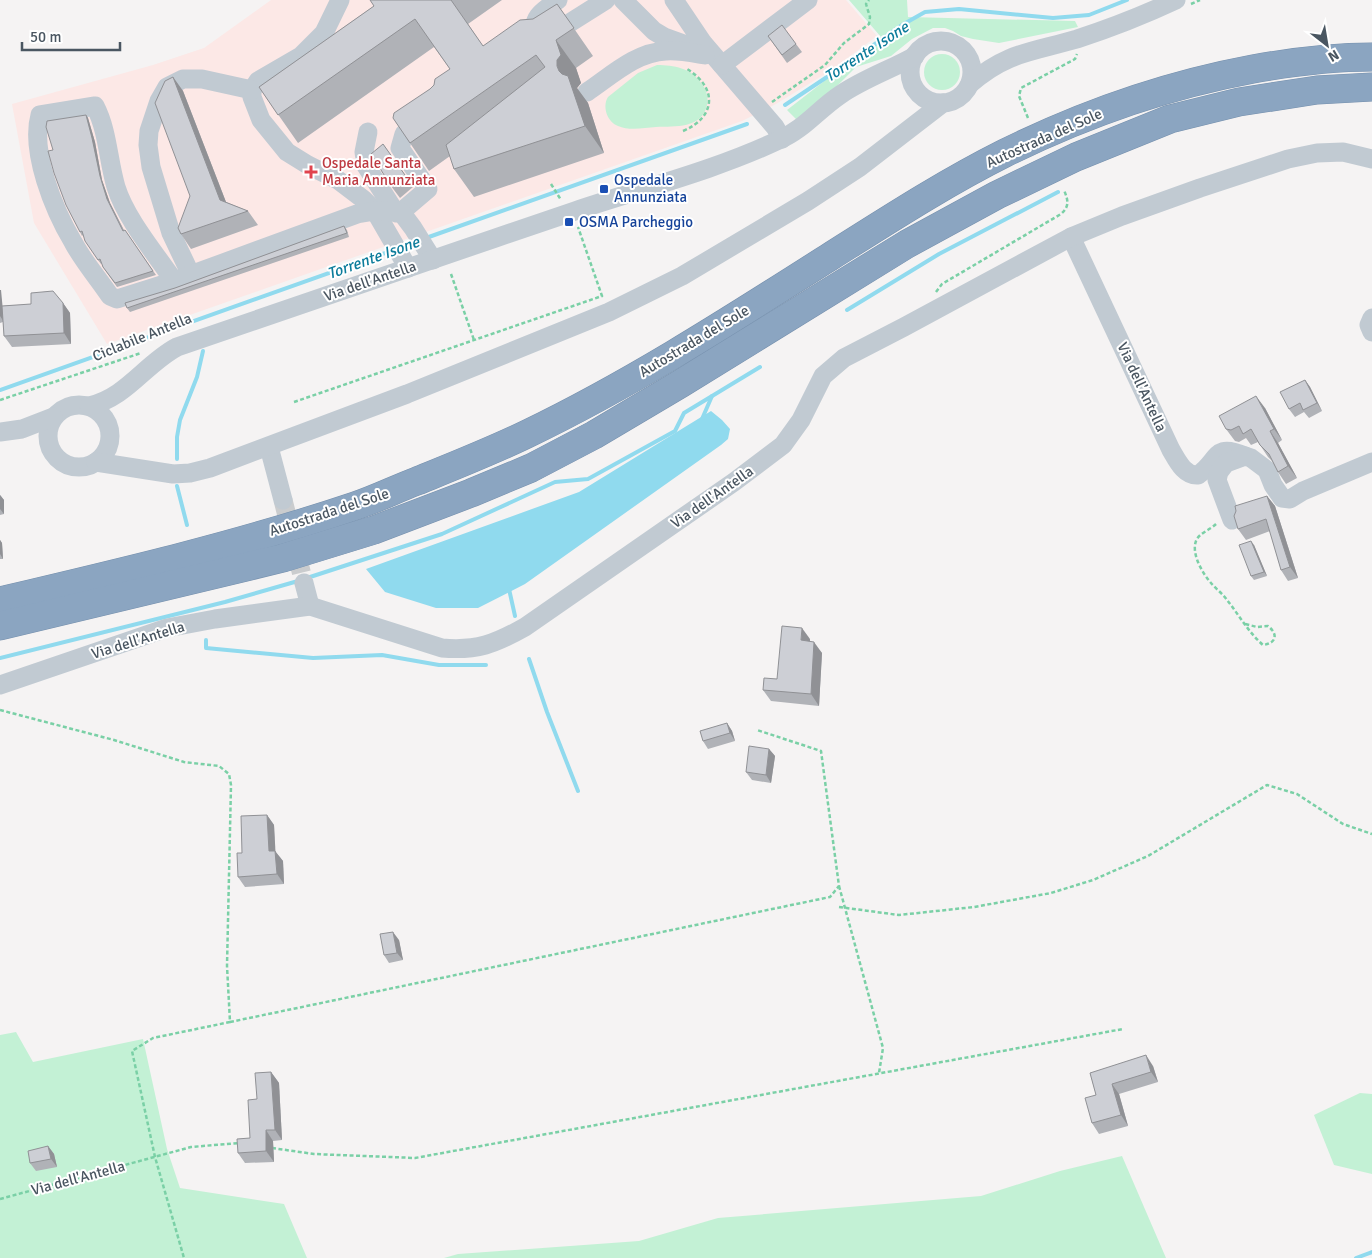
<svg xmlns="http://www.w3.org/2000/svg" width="1372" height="1258" font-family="Signika,sans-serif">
<rect width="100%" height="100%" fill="#f5f3f3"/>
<polygon fill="#fce8e6" points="271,0 846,0 877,36 830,71 776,104 742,121 107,344 34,223 12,104 153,65 204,48"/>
<g fill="#c3f1d5">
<polygon points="849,0 907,0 908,17 1075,21 1078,27 999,43 973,39 961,36 953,31 945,28 933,28 912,39 891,56 856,67 800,123 787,110 881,37"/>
<circle cx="942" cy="72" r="18"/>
<path d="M657 65C674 65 691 68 701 83 706 89 709 97 707 105 702 129 675 126 656 127 644 128 629 131 618 126 607 122 602 106 608 97L638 73Z"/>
<polygon points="16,1032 33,1062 143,1039 167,1149 180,1188 284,1204 307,1258 0,1258 0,1035"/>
<polygon points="1360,1093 1372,1094 1372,1174 1334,1165 1314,1115"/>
<polygon points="1122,1156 1166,1258 444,1258 458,1254 639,1241 718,1218 981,1196 1060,1171"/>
</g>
<polygon fill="#90daee" points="711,411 722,420 730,429 728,439 721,445 525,584 478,608 436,608 385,592 366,569 579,492"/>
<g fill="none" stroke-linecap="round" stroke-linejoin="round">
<g stroke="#90daee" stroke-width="4">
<polyline points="785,105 851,61 902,25 925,12 959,9 1053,18 1089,15 1127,0"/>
<polyline points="426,238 747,124"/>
<polyline points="847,310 939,254 1058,192"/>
<polyline points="0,390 391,251"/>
<polyline points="702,419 712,396"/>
<polyline points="177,459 177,437 180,420 197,377 203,351"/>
<polyline points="177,486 187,525"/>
<polyline points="307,578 442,534 555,482 588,479 675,431 684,413 760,367"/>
<polyline points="509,589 515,616"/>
<polyline points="206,640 206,648 313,658 382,655 439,665 486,665"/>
<polyline points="0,658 225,602 298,581"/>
<polyline points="529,659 547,712 578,791"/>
<polyline points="1356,1258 1372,1252"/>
</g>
<polyline stroke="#caccce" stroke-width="19" stroke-dasharray="19 9" stroke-linecap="butt" points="283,500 304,583"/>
<g stroke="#7690ad" stroke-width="29">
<g id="highway">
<path d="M0 601C119 573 239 545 355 506 376 499 396 489 417 481 454 466 492 451 527 434 633 383 732 319 831 256 888 220 945 183 1005 153 1084 114 1167 85 1253 69 1292 62 1332 57 1372 57"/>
<polyline points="0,626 283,558 374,530 471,493 531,468 594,435 680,384 907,244 997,195 1076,157 1170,119 1239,102 1317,90 1372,87"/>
</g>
</g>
<g stroke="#7ad0a6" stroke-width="2.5" stroke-dasharray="4 2.5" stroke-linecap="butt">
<polyline points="1191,4 1200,0"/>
<polyline points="772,102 825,65 844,43 869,24 870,17 866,4 869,0"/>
<polyline points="1028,118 1019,96 1021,88 1075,59 1077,54"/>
<path d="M683 131C716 117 718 88 687 69"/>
<polyline points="551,184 561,200"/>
<polyline points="451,274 474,340"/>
<path d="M936 292 942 284 1061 214C1070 206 1068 200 1064 190"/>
<polyline points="0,400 141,353"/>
<polyline points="294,402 602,296 578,227"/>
<path d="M1216 524C1210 530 1199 533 1196 541 1191 554 1203 574 1211 583 1216 589 1223 594 1227 600 1239 615 1249 633 1263 645 1277 643 1278 634 1268 626L1257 627 1245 624"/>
<polyline points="0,710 114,740 184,762 219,766 229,774 231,785 227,966 230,1022 153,1038 132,1051 155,1157 184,1258"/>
<polyline points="839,886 883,1048 879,1073"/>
<polyline points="839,907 899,915 974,907 1051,893 1093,880 1148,856 1267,785 1297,794 1343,824 1372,834"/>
<polyline points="230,1022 830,897 839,886 821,751 757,730"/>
<polyline points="272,1148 314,1154 415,1158 1123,1029"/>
<polyline points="0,1199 191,1147 239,1143"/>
</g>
<g stroke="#c1cad2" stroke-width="19">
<polyline points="340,0 324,33 301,56 258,81 252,90 252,97 261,120 287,152 308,165 338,180 363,199 375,211 408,268"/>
<path d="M558 0C546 9 530 17 536 34 542 38 546 38 552 34L606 0"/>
<polyline points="623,0 654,31 664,37 689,46"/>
<polyline points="674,0 703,43 775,127 782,139"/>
<circle cx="941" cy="72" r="31"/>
<polyline points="722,65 808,0"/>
<path d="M970 84C1006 52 1033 52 1077 39 1111 28 1144 15 1176 0"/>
<path d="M587 92C611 76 636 52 666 51 679 50 693 53 705 55"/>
<polyline points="368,132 364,152 366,166 396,213"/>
<polyline points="401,212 428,189 400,148 404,134 425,120"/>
<path d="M1071 237 1171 450C1177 460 1184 476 1198 475 1219 461 1213 442 1245 456"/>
<polyline points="191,275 171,233 151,167 148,145 149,131 159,101 167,87 183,79 202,79 252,90"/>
<path d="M174 281C155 253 126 219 116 187 108 160 108 131 95 106L40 115C30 152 54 210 73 242 83 261 98 278 110 296L117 299 174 281 357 214 375 211 401 212 413 228 433 260"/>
<polyline points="1372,318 1369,325 1372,332"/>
<circle cx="79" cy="436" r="31"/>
<path d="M89 406C126 398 145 364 177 347 309 302 442 256 575 211 643 188 713 171 779 140 803 130 819 109 840 95 863 79 890 70 915 56"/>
<polyline points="0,432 22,429 53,417"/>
<polyline points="269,447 283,500"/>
<polyline points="96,462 173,474 190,473 210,468 407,394 609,312 682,276 808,201 860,167 943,103"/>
<polyline points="1232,520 1217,480 1219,472 1226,463 1245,456 1251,458 1267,470 1273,485 1282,498 1290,499 1303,491 1372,462"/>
<polyline points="304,583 310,606"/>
<path d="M0 685 167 628 215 619 310 606 442 648C477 651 495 644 525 627L734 482 783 445 801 420 823 376 844 358 904 327 1071 237 1122 216 1200 188 1288 159 1317 153 1343 152 1372 159"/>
</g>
<use href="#highway" stroke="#8ba5c1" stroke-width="28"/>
</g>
<g fill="#b0b2b7">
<polygon points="370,0 502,0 468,24 483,46 533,19 557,4 593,56 576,68 581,83 577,88 588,103 604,153 474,197 454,169 450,156 429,171 393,118 430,89 450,69 434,47 298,143 259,87 374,6"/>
<polygon points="768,36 796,44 802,52 787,63"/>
<polygon points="173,77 183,91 226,202 248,211 258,225 191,249 181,234 190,196"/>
<polygon points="86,115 88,118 95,142 102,180 110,203 124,230 125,230 156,275 117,287 103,267 102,263 101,264 98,260 83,235 82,236 80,232 53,150"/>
<polygon points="383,144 413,187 400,198 391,186"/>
<polygon points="344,226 347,230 349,237 130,312 127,308 175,288"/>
<polygon points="0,290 2,306 63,303 70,313 71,344 12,347 4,336 3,322 0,323"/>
<polygon points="1305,380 1310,387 1322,411 1309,418 1304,412 1295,417 1289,409"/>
<polygon points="1265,408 1282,440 1278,443 1297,478 1286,484 1278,472 1272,461 1268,457 1258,442 1251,445 1246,438 1239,442 1235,441 1226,429"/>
<polygon points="0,495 4,500 4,514 0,515"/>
<polygon points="1267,496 1275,506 1298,578 1288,581 1281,570 1270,531 1246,540 1238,529"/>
<polygon points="0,540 2,543 3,559 0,559"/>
<polygon points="1254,545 1267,576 1254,580 1251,576"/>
<polygon points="810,639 810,641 822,653 819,706 771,701 763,690 777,679"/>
<polygon points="727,723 732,731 735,741 708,749 703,741"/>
<polygon points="769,749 775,756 771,783 752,780 746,772"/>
<polygon points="267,815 274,825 275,851 283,861 284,884 245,887 238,877 242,853"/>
<polygon points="399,940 403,960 389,963 384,955"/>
<polygon points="1153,1066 1158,1082 1119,1094 1128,1126 1099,1134 1092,1123 1096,1095 1090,1073"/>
<polygon points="271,1072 279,1083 282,1140 273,1141 274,1162 245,1163 238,1153 250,1138 257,1099"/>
<polygon points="48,1146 54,1154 57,1167 36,1171 30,1163"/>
</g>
<g fill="#909195">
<polygon points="556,40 576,68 581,83 577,88 588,103 604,153 585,126 559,71 557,66"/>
<polygon points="173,77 183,91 231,215 220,200"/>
<polygon points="86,115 88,118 95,142 102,180 110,203 126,235 107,199 100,176"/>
<polygon points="0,290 1,290 4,322 0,316"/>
<polygon points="63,303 70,313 71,344 64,333"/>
<polygon points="1305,380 1310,387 1322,411 1317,403"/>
<polygon points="1256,396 1265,408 1282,440 1274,429"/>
<polygon points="1270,431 1278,443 1297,478 1288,466"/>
<polygon points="0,495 4,500 4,514 0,509"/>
<polygon points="1267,496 1275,506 1298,578 1290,567"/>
<polygon points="0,540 2,543 3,559 0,554"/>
<polygon points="1251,541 1254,545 1267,576 1264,572"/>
<polygon points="802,628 810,639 809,652 801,640"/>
<polygon points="814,642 822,653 819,706 811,694"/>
<polygon points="727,723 732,731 735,741 730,733"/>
<polygon points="769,749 775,756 771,783 766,775"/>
<polygon points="267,815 274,825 276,861 269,851"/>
<polygon points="275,851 283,861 284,884 277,874"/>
<polygon points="393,932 399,940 403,960 397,953"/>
<polygon points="1146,1055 1153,1066 1158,1082 1151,1072"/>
<polygon points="271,1072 279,1083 282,1140 275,1130"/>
<polygon points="1112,1084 1119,1094 1128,1126 1121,1115"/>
<polygon points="266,1130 273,1141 274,1162 266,1151"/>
<polygon points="48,1146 54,1154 57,1167 51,1159"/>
</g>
<g fill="#cdcfd5" stroke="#909195">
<polygon points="370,0 451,0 483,46 520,20 533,19 557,4 574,28 556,40 561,55 557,60 557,66 559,71 562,74 568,76 585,126 454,169 446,145 545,67 536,55 410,143 393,118 394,113 430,89 434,85 435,79 450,69 415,19 278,115 259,87 374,6"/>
<polygon points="782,25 796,44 782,55 768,36"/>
<polygon points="173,77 220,200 248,211 181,234 178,228 190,196 155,103 165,81"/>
<polygon points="86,115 92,138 100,176 107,199 123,231 125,230 153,271 115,283 103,267 100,259 98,260 85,241 82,231 80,232 66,205 54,173 48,151 53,150 46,127 47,121"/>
<polygon points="383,144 405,175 391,186 371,154"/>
<polygon points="344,226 347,233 127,308 125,303 175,288"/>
<polygon points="53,291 63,303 64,333 4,336 2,306 31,304 31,293"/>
<polygon points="1305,380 1317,403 1303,410 1300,403 1289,409 1280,392"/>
<polygon points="1256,396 1274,429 1270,431 1288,466 1278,472 1269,454 1260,445 1251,429 1243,434 1239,426 1231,430 1226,429 1219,416"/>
<polygon points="1267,496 1290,567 1281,570 1266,519 1238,529 1234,516 1236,511 1235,506"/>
<polygon points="1251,541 1264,572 1251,576 1239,545"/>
<polygon points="782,626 802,628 801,640 814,642 811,694 763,690 764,678 777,679"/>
<polygon points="727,723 730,733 703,741 700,731"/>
<polygon points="749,746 769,749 766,775 746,772"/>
<polygon points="267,815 269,851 275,851 277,874 238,877 237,853 242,853 241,816"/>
<polygon points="393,932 397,953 384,955 380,934"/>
<polygon points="1146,1055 1151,1072 1112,1084 1121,1115 1092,1123 1085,1098 1096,1095 1090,1073"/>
<polygon points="271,1072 275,1130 266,1130 266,1151 238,1153 237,1139 250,1138 248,1100 257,1099 255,1073"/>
<polygon points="48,1146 51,1159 30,1163 28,1151"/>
</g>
<path fill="#e0444e" stroke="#fff" stroke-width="2" d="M308.5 164.5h5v5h5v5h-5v5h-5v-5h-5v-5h5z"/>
<g fill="#1a4fb4" stroke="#fff" stroke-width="2">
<rect x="599" y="184" width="10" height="10" rx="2.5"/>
<rect x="564" y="217" width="10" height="10" rx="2.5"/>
</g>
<g text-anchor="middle" stroke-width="4" stroke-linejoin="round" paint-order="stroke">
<g font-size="15" fill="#4a5661" stroke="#fff">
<text transform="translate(1044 138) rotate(-24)" y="5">Autostrada del Sole</text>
<text transform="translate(370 281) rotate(-19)" y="5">Via dell'Antella</text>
<text transform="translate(142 337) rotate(-22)" y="5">Ciclabile Antella</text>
<text transform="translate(694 341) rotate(-31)" y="5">Autostrada del Sole</text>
<text transform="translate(1142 387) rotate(65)" y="5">Via dell'Antella</text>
<text transform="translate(712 497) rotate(-35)" y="5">Via dell'Antella</text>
<text transform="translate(329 512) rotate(-18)" y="5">Autostrada del Sole</text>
<text transform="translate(138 640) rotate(-17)" y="5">Via dell'Antella</text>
<text transform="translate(78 1178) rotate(-15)" y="5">Via dell'Antella</text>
</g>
<g font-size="15" fill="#be3a42" stroke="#fff" text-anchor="start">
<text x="322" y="168">Ospedale Santa<tspan x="322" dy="17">Maria Annunziata</tspan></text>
</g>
<g font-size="15" fill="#164399" stroke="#fff" text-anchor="start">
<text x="614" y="185">Ospedale<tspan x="614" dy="17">Annunziata</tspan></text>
<text x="579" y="227">OSMA Parcheggio</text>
</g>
<g font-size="16" font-style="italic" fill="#0c7c9b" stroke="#fff">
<text transform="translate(866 51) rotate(-33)" y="6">Torrente Isone</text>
<text transform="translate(373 257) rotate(-20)" y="6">Torrente Isone</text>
</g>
</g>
<g transform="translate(1327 45) rotate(149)" stroke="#ffffff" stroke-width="4" paint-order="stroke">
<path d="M0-4L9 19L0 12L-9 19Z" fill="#4a5661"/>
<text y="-8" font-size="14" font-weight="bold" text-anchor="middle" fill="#4a5661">N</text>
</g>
<path d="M22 42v8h98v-8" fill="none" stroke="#4a5661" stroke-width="2.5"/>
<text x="30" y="42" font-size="15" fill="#4a5661" stroke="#ffffff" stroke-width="4" paint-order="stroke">50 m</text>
</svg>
